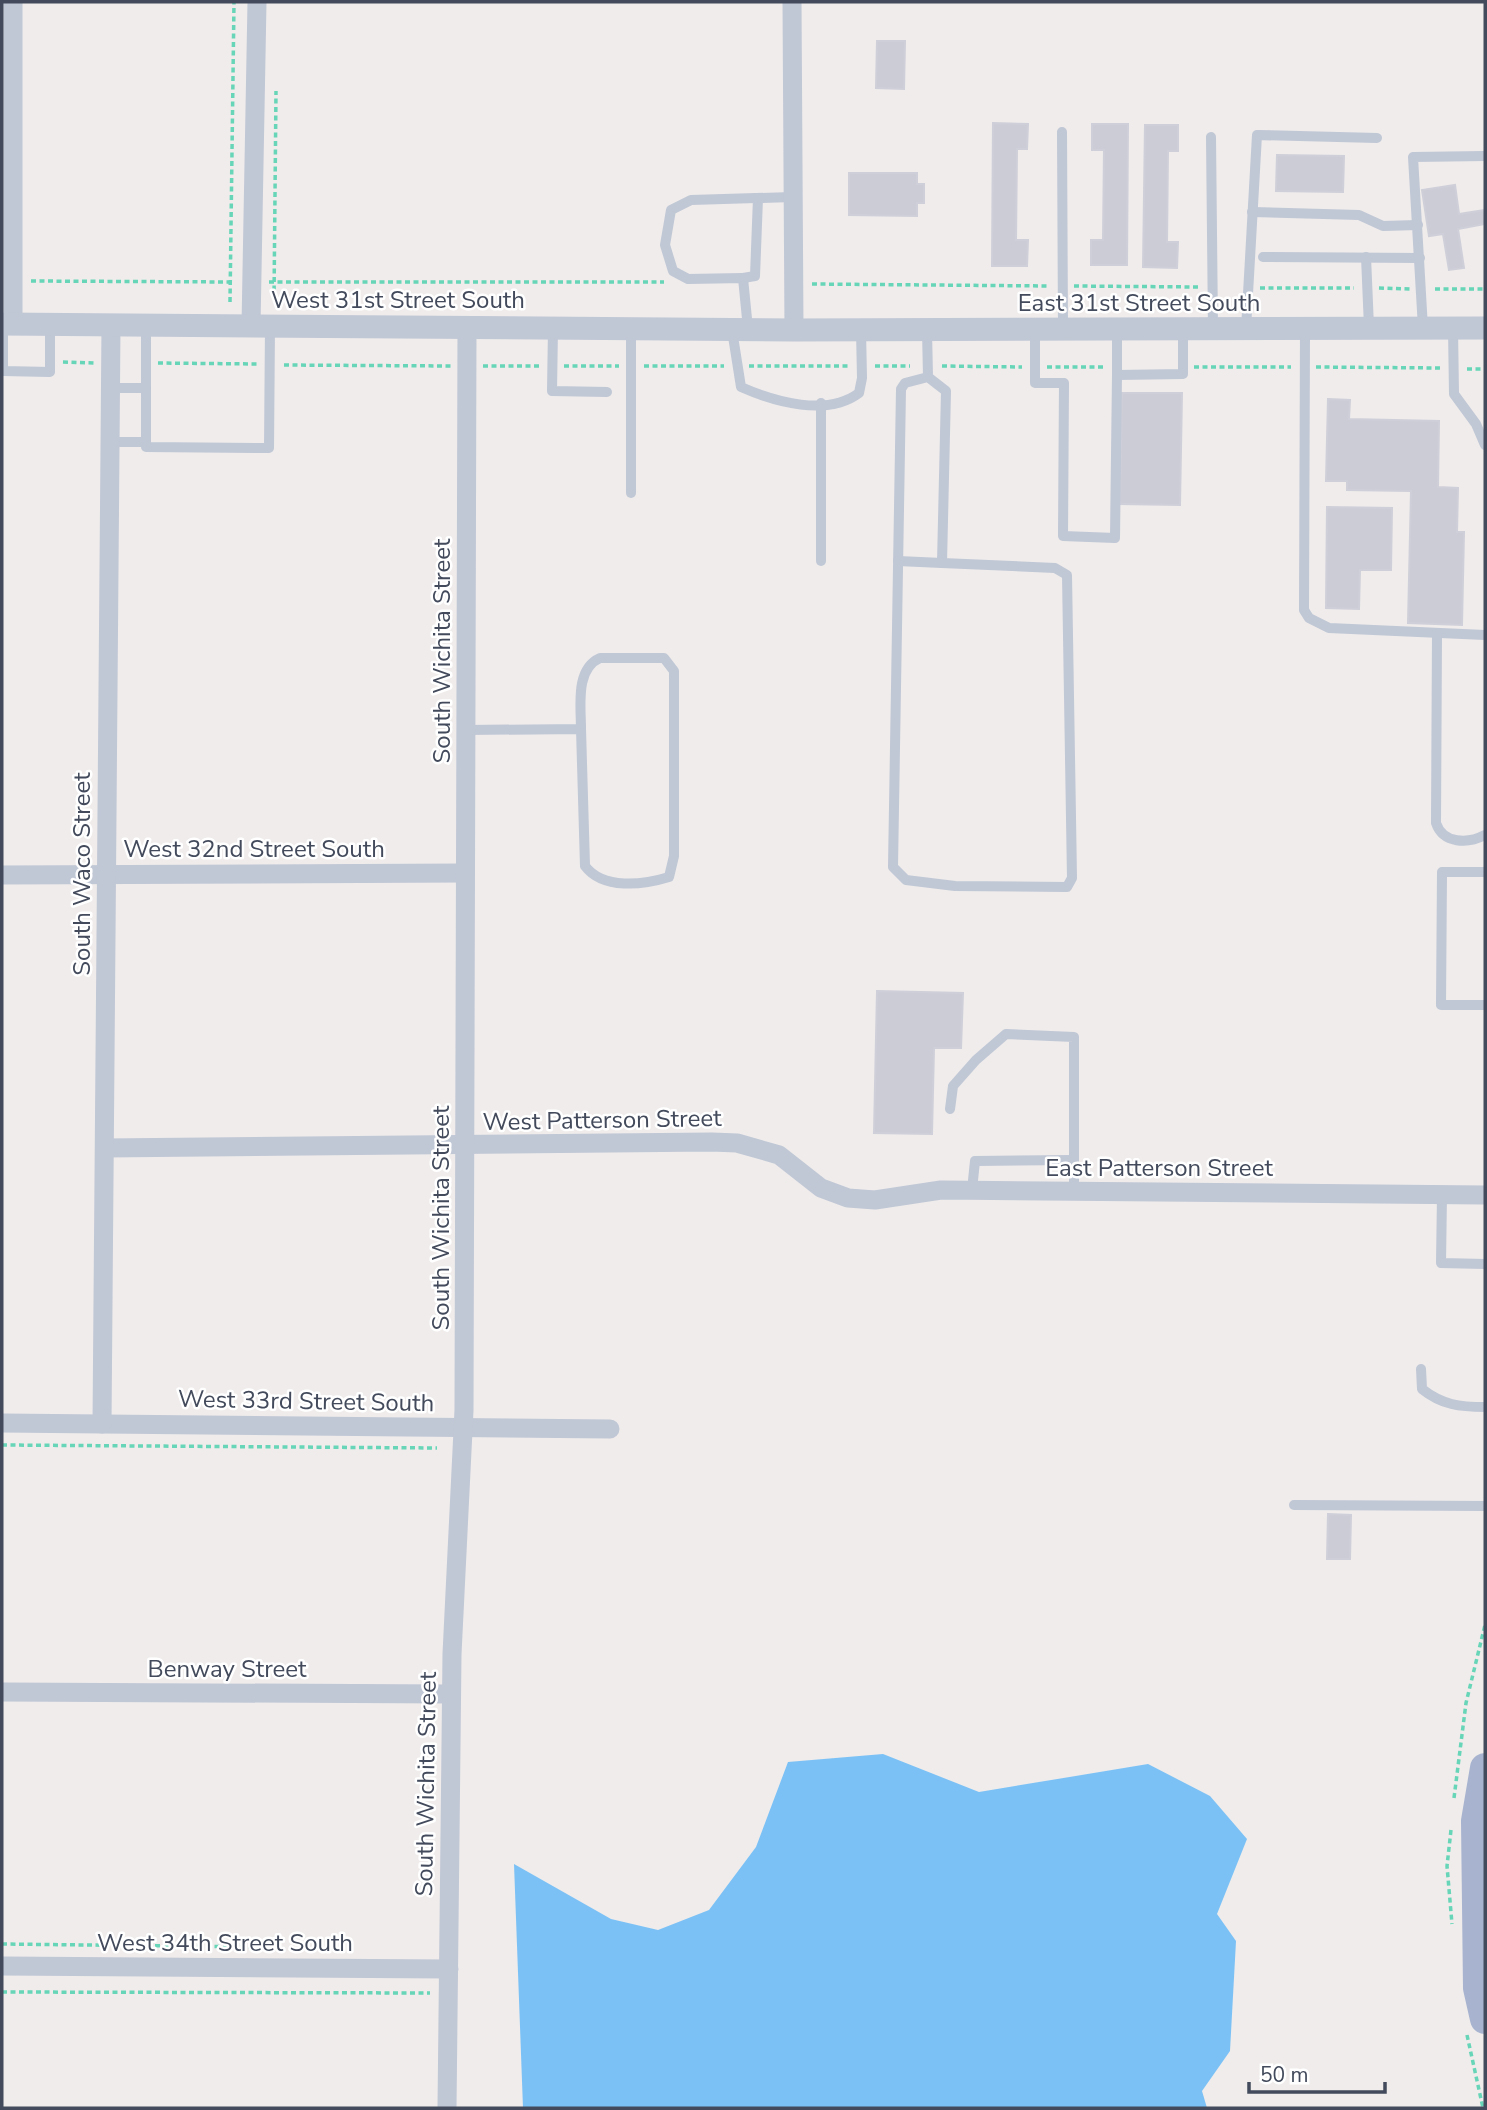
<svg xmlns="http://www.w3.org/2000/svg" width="1487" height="2110" font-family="'Nunito Sans',sans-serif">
<rect width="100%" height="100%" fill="#efeceb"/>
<polygon fill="#7bc1f6" points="883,1754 979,1792 1148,1764 1210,1796 1247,1839 1217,1914 1236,1941 1230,2051 1202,2091 1207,2108 523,2108 514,1864 611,1919 658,1930 709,1910 756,1847 788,1762"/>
<g fill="#cbccd5" stroke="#cfcfd9" stroke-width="2">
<polygon points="877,41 905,41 904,89 876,88"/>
<polygon points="993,123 1028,124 1027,149 1017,149 1016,240 1028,240 1027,266 992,266"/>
<polygon points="1092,124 1128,124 1127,265 1091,265 1091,240 1103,240 1104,150 1092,150"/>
<polygon points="1145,125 1178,125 1178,151 1168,151 1167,242 1178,242 1177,268 1143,267"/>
<polygon points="1277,155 1344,156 1343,192 1276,191"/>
<polygon points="849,173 917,173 917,184 924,184 924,203 917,203 917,216 849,215"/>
<polygon points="1455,185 1459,214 1485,210 1485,224 1458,229 1464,268 1449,270 1443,234 1429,236 1422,190"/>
<polygon points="1122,393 1182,393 1180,505 1120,504"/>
<polygon points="1328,399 1350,400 1349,419 1439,421 1438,487 1458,488 1457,532 1464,532 1462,625 1408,623 1411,491 1347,490 1347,481 1326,481"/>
<polygon points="1327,507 1392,508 1391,570 1360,570 1359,609 1326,608"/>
<polygon points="877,991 963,993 961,1048 934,1048 932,1134 874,1133"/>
<polygon points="1328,1514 1351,1515 1350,1559 1327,1559"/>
</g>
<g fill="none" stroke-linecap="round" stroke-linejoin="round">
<g stroke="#67d5b7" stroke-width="3.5" stroke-dasharray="5 3.5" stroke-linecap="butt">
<polyline points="31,281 234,282"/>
<polyline points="269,282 664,282"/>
<polyline points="812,284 1049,286"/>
<polyline points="1074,286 1200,287"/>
<polyline points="1260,288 1354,288"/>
<polyline points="1379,288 1410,289"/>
<polyline points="1435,289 1485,289"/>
<polyline points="274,299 276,91"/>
<polyline points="230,302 234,2"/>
<polyline points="63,362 94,363"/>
<polyline points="158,363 259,364"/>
<polyline points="284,365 451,366"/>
<polyline points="483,366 539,366"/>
<polyline points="564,366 619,366"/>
<polyline points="644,366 724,366"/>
<polyline points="749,366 850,366"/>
<polyline points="875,366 910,366"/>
<polyline points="942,366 1022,367"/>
<polyline points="1047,367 1106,367"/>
<polyline points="1194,367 1291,367"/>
<polyline points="1316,367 1442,368"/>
<polyline points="1467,369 1485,369"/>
<polyline points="2,1445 437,1448"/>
<polyline points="1454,1798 1466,1703 1485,1625"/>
<polyline points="1451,1830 1447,1866 1452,1924"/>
<polyline points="2,1944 261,1947"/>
<polyline points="2,1992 430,1993"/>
<polyline points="1467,2035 1483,2108"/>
</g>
<g stroke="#c0c7d5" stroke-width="10">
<polyline points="1062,132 1063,329"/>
<polyline points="1211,137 1213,329"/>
<polyline points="1252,212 1359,215 1383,226 1418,225"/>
<polyline points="1263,257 1420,258"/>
<polyline points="1366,257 1369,327"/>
<polyline points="743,278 755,276 758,198"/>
<polyline points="3,324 3,371 50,372 50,326"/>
<polyline points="146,326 146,447 269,448 270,326"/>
<polyline points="553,328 552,391 607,392"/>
<polyline points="1423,328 1413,157 1485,156"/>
<polyline points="1453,328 1454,394 1476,424 1485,445"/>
<polyline points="748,329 743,278 688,279 673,271 665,245 671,210 691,200 792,197"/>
<polyline points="1246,329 1257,135 1377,138"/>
<path d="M732 330 741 387C775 402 827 417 859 393L862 378 861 330"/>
<polyline points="927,330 928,377 905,383 901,389 893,867 906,880 955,886 1067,887 1072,878 1067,575 1055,568 942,563 946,391 928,377"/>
<polyline points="1035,330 1035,383 1064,383 1063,536 1115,538 1117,375"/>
<polyline points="1117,330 1117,375 1183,374 1183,329"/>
<polyline points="1305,330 1304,610 1309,618 1329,628 1485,635"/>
<polyline points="111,388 146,388"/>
<polyline points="110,442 146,442"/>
<polyline points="631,493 631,329"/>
<polyline points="821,561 821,403"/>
<polyline points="898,561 942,563"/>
<path d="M1437 634 1436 823C1443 844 1468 844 1485 835"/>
<path d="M466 730 581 729C581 706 575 669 600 658H664L674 671V856L669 877C643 885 603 890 585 866L581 729"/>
<polyline points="1485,872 1442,872 1441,1005 1485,1005"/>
<polyline points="950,1109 953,1086 976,1060 1006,1034 1074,1037 1074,1192"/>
<polyline points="972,1190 975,1161 1074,1160"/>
<polyline points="1442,1195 1441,1263 1485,1264"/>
<path d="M1421 1369 1422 1389C1442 1405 1460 1407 1485 1407"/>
<polyline points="1294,1505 1485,1506"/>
</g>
<g stroke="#c0c7d5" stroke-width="19">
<polyline points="792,2 794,330"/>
<polyline points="13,324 13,2"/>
<polyline points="251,326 257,2"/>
<polyline points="2,875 465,873"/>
<polyline points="105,1148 712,1142 737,1143 779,1155 821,1188 848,1198 875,1200 941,1190 1485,1195"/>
<polyline points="2,1423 610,1429"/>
<polyline points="102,1424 111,325"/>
<polyline points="2,1692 451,1694"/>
<polyline points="2,1966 449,1969"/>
<polyline points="447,2108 452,1654 464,1410 467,327"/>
</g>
<polyline stroke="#c0c7d5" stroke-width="23" points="2,324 794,330 1485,328"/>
<polyline stroke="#a7b3cf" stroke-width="30" points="1485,1768 1476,1821 1478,1988 1485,2019"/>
</g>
<g text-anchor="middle" stroke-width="5" stroke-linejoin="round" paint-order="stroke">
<g font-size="24" fill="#424a5b" stroke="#fff">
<text x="398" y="308">West 31st Street South</text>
<text x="1139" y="311">East 31st Street South</text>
<text transform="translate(442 651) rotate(-90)" y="8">South Wichita Street</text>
<text x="254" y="857">West 32nd Street South</text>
<text transform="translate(82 874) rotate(-90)" y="8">South Waco Street</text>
<text transform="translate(602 1120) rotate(-1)" y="8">West Patterson Street</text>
<text x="1159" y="1176">East Patterson Street</text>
<text transform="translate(441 1218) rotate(-90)" y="8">South Wichita Street</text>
<text transform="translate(306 1401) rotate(1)" y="8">West 33rd Street South</text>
<text x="227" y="1677">Benway Street</text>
<text transform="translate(426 1784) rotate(-89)" y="8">South Wichita Street</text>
<text x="225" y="1951">West 34th Street South</text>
</g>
</g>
<rect width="1487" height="2110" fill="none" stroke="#424a5b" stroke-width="7"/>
<path d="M1249 2082v10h136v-10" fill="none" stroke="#424a5b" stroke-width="3.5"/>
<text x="1260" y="2082" font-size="21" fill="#424a5b" stroke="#ffffff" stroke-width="5" paint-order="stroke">50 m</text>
</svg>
